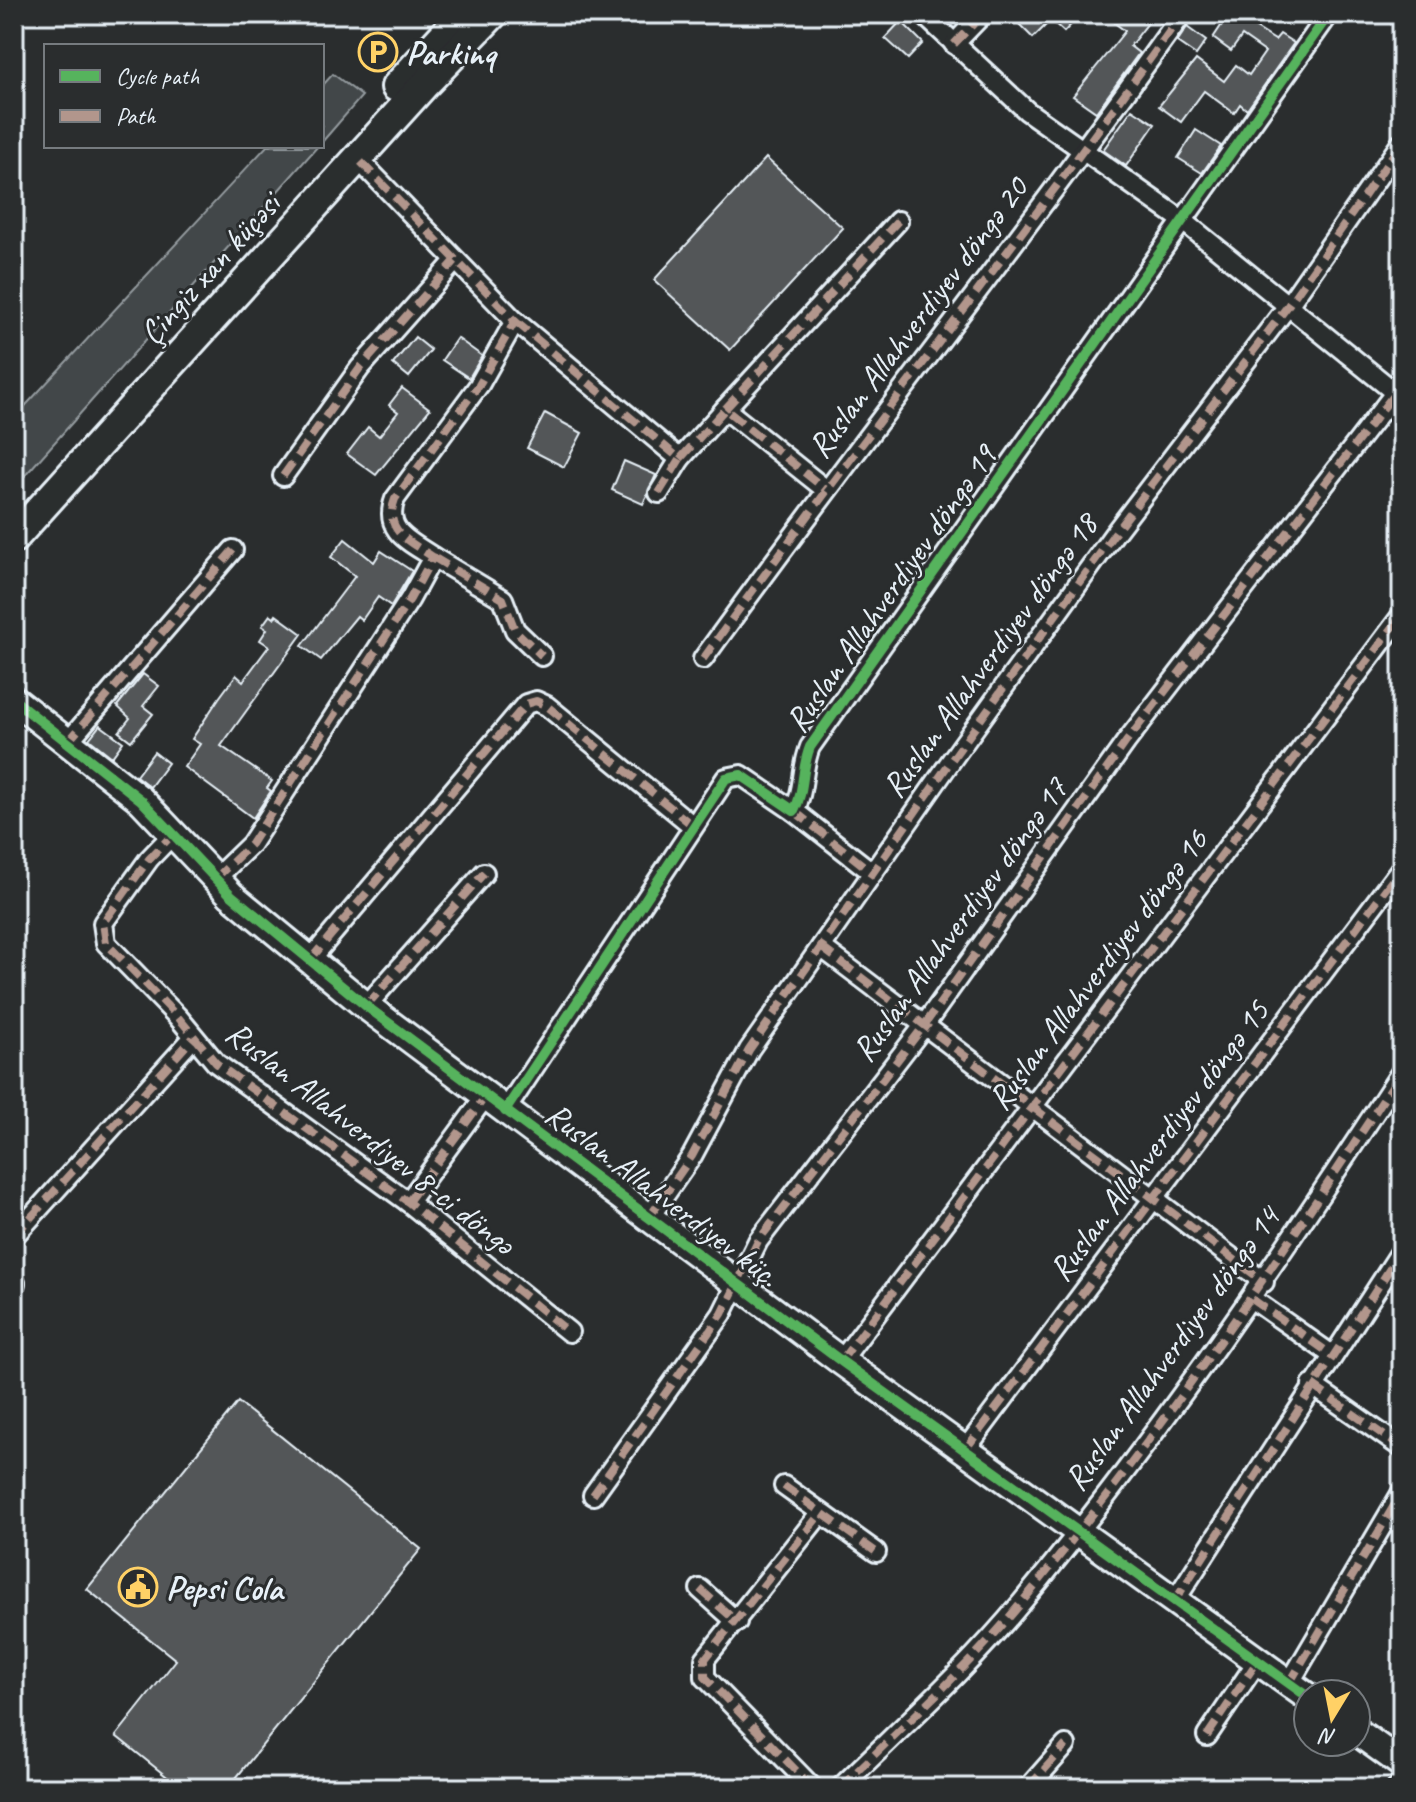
<svg xmlns="http://www.w3.org/2000/svg" width="1416" height="1802" font-family="Caveat,sans-serif">
<rect width="100%" height="100%" fill="#2a2d2e"/>
<filter id="ink" filterUnits="userSpaceOnUse"><feTurbulence type="fractalNoise" baseFrequency=".0125" numOctaves="2"/><feDisplacementMap in="SourceGraphic" scale="16" xChannelSelector="R" yChannelSelector="G"/><feConvolveMatrix kernelMatrix="1 2 1 2 8 2 1 2 1" color-interpolation-filters="sRGB"/></filter>
<g filter="url(#ink)">
<g fill="#424648" stroke="#959ca0" stroke-width="2">
<polygon points="333,74 362,96 322,142 322,86"/>
<polygon points="267,146 318,146 14,488 14,418"/>
</g>
<g fill="#535759" stroke="#e8f1f8" stroke-width="2">
<polygon points="1023,14 1081,14 1064,32 1051,20 1033,38 1016,21"/>
<polygon points="1103,14 1167,14 1160,24 1152,18 1130,46 1139,53 1096,112 1073,96 1125,31"/>
<polygon points="1229,14 1261,14 1253,26 1275,40 1280,34 1294,43 1247,110 1240,104 1234,113 1204,91 1181,122 1159,106 1196,60 1224,81 1236,65 1249,75 1265,52 1242,36 1231,51 1213,38"/>
<polygon points="901,21 923,43 908,59 885,38"/>
<polygon points="1187,27 1206,41 1196,55 1177,42"/>
<polygon points="1132,109 1155,124 1126,166 1103,150"/>
<polygon points="1196,130 1221,146 1202,173 1178,158"/>
<polygon points="766,158 843,228 730,350 654,280"/>
<polygon points="415,337 431,350 409,377 393,364"/>
<polygon points="457,338 482,356 469,378 442,360"/>
<polygon points="402,388 430,409 376,475 347,454 368,427 379,436 398,412 389,405"/>
<polygon points="545,413 582,433 564,467 527,448"/>
<polygon points="624,461 656,475 643,504 612,490"/>
<polygon points="345,539 374,562 381,551 412,571 391,606 378,597 362,620 357,616 321,660 302,646 355,576 331,557"/>
<polygon points="270,615 274,618 276,615 302,634 221,746 272,781 267,788 271,791 253,818 184,767 200,744 192,739 219,698 236,675 243,681 269,646 260,640 267,629 262,626"/>
<polygon points="143,674 159,686 143,706 153,714 131,741 119,732 130,718 117,706"/>
<polygon points="100,725 123,742 112,757 89,739"/>
<polygon points="154,752 168,763 150,787 136,776"/>
<polygon points="238,1402 421,1549 228,1788 181,1788 116,1736 176,1660 87,1589"/>
</g>
<g fill="none" stroke-linecap="round" stroke-linejoin="round">
<g stroke="#e8f1f8" stroke-width="24">
<g id="street">
<polyline points="923,14 1027,111 1182,220 1402,398"/>
<polyline points="954,44 983,14"/>
<polyline points="515,321 680,459 725,409 825,489"/>
<polyline points="725,409 898,221"/>
<polyline points="283,476 360,368 455,261"/>
<polyline points="659,493 680,459"/>
<polyline points="433,557 503,599 515,630 542,656"/>
<path d="M703 659C860 441 1027 232 1182 14"/>
<polyline points="67,743 233,550"/>
<polyline points="794,811 873,873"/>
<polyline points="175,832 149,859 103,923 106,943 178,1017 216,1063 408,1202 569,1332"/>
<path d="M215 879 251 844 410 599 433 557C409 541 383 531 395 499L479 385 515 321 357 158"/>
<polyline points="821,947 1264,1282"/>
<polyline points="310,960 526,704 536,701 547,706 693,826"/>
<polyline points="366,1006 484,873"/>
<path d="M505 1111 726 778 741 775 794 811C805 791 801 769 810 747L1329 14"/>
<polyline points="408,1202 485,1097"/>
<polyline points="648,1219 692,1156 749,1050 953,758 1114,534 1287,307 1402,142"/>
<polyline points="14,1236 193,1038"/>
<polyline points="14,1282 15,1283"/>
<polyline points="1252,1299 1332,1355"/>
<polyline points="841,1361 1402,615"/>
<polyline points="1312,1385 1402,1448"/>
<polyline points="965,1450 1402,867"/>
<polyline points="784,1486 876,1552"/>
<polyline points="593,1495 722,1314 758,1241 923,1027 1126,742 1395,393"/>
<polyline points="700,1589 737,1622"/>
<polyline points="1174,1602 1402,1250"/>
<polyline points="1289,1684 1402,1492"/>
<polyline points="1207,1736 1257,1662"/>
<polyline points="813,1788 705,1677 705,1659 820,1514"/>
<path d="M840 1788C902 1727 967 1669 1022 1602 1161 1434 1283 1253 1402 1071"/>
<polyline points="1028,1788 1066,1745"/>
<polyline points="1397,1788 1402,1782"/>
</g>
</g>
<g stroke="#e8f1f8" stroke-width="32">
<g id="secondary">
<polyline points="14,700 141,800 231,895 366,1006 841,1361 1308,1697"/>
<polyline points="1356,1731 1402,1764"/>
</g>
</g>
<g stroke="#e8f1f8" stroke-width="34">
<g id="primary">
<polyline points="396,87 463,14"/>
<polyline points="14,538 423,86 493,14"/>
</g>
</g>
<use href="#street" stroke="#2a2d2e" stroke-width="18"/>
<use href="#secondary" stroke="#2a2d2e" stroke-width="26"/>
<use href="#primary" stroke="#2a2d2e" stroke-width="28"/>
<g stroke="#b2968c" stroke-width="8" stroke-dasharray="16 8" stroke-linecap="butt">
<polyline points="954,44 983,14"/>
<polyline points="515,321 680,459 725,409 825,489"/>
<polyline points="725,409 898,221"/>
<polyline points="283,476 360,368 455,261"/>
<polyline points="659,493 680,459"/>
<polyline points="433,557 503,599 515,630 542,656"/>
<path d="M703 659C860 441 1027 232 1182 14"/>
<polyline points="67,743 233,550"/>
<polyline points="794,811 873,873"/>
<polyline points="175,832 149,859 103,923 106,943 178,1017 216,1063 408,1202 569,1332"/>
<path d="M215 879 251 844 410 599 433 557C409 541 383 531 395 499L479 385 515 321 357 158"/>
<polyline points="821,947 1264,1282"/>
<polyline points="310,960 526,704 536,701 547,706 693,826"/>
<polyline points="366,1006 484,873"/>
<polyline points="408,1202 485,1097"/>
<polyline points="648,1219 692,1156 749,1050 953,758 1114,534 1287,307 1402,142"/>
<polyline points="14,1236 193,1038"/>
<polyline points="14,1282 15,1283"/>
<polyline points="1252,1299 1332,1355"/>
<polyline points="841,1361 1402,615"/>
<polyline points="1312,1385 1402,1448"/>
<polyline points="965,1450 1402,867"/>
<polyline points="784,1486 876,1552"/>
<polyline points="593,1495 722,1314 758,1241 923,1027 1126,742 1395,393"/>
<polyline points="700,1589 737,1622"/>
<polyline points="1174,1602 1402,1250"/>
<polyline points="1289,1684 1402,1492"/>
<polyline points="1207,1736 1257,1662"/>
<polyline points="813,1788 705,1677 705,1659 820,1514"/>
<path d="M840 1788C902 1727 967 1669 1022 1602 1161 1434 1283 1253 1402 1071"/>
<polyline points="1028,1788 1066,1745"/>
<polyline points="1397,1788 1402,1782"/>
</g>
<g stroke="#2a2d2e" stroke-width="15">
<g id="cycleway">
<polyline points="14,700 141,800 231,895 366,1006 841,1361 1308,1697"/>
<path d="M505 1111 726 778 741 775 794 811C805 791 801 769 810 747L1329 14"/>
</g>
</g>
<use href="#cycleway" stroke="#56b35d" stroke-width="10"/>
</g>
</g>
<defs>
<g id="parking-ring" transform="scale(2)"><circle r="9.5" fill="#2a2d2e" stroke="#ffd166" stroke-width="1.5"/><path d="M-3.5-5.5H1a3.5 3.5 0 0 1 0 7H-1V5.5H-3.5ZM-1-3.4V-.6H.8a1.4 1.4 0 0 0 0-2.8Z" fill="#ffd166"/></g>
<g id="civic-ring" transform="scale(2)"><circle r="9.5" fill="#2a2d2e" stroke="#ffd166" stroke-width="1.5"/><path d="M-.6-6.5H3V-4.5H.6V-3L4-1V1h2V6H-6V1h2V-1L-.6-3ZM-1.2 2.5V6h2.4V2.5Z" fill="#ffd166"/></g>
</defs>
<g fill-rule="evenodd">
<use href="#parking-ring" x="378" y="52"/>
<use href="#civic-ring" x="138" y="1587"/>
</g>
<g text-anchor="middle" stroke-width="6" stroke-linejoin="round" paint-order="stroke">
<g font-size="34" font-weight="bold" fill="#e8f1f8" stroke="#2a2d2e" text-anchor="start">
<text x="406" y="64">Parkinq</text>
<text x="166" y="1599">Pepsi Cola</text>
</g>
<g font-size="34" fill="#e8f1f8" stroke="#2a2d2e">
<text transform="translate(209 268) rotate(-48)" y="12">Çingiz xan küçəsi</text>
<text transform="translate(917 317) rotate(-53)" y="12">Ruslan Allahverdiyev döngə 20</text>
<text transform="translate(890 588) rotate(-55)" y="12">Ruslan Allahverdiyev döngə 19</text>
<text transform="translate(989 655) rotate(-54)" y="12">Ruslan Allahverdiyev döngə 18</text>
<text transform="translate(959 919) rotate(-54)" y="12">Ruslan Allahverdiyev döngə 17</text>
<text transform="translate(1097 969) rotate(-53)" y="12">Ruslan Allahverdiyev döngə 16</text>
<text transform="translate(371 1137) rotate(38)" y="12">Ruslan Allahverdiyev 8-ci döngə</text>
<text transform="translate(1158 1140) rotate(-53)" y="12">Ruslan Allahverdiyev döngə 15</text>
<text transform="translate(663 1194) rotate(37)" y="12">Ruslan Allahverdiyev küç.</text>
<text transform="translate(1171 1348) rotate(-54)" y="12">Ruslan Allahverdiyev döngə 14</text>
</g>
</g>
<rect width="1416" height="1802" fill="none" stroke="#2a2d2e" stroke-width="48"/>
<rect x="24" y="24" width="1368" height="1754" fill="none" stroke="#e8f1f8" stroke-width="3" filter="url(#ink)"/>
<rect x="44" y="44" width="280" height="104" fill="#2a2d2e" stroke="#767b7f" stroke-width="2"/>
<rect x="60" y="70" width="40" height="12" fill="#56b35d" stroke="#767b7f" stroke-width="2"/>
<text x="116" y="84" font-size="24" fill="#e8f1f8">Cycle path</text>
<rect x="60" y="110" width="40" height="12" fill="#b2968c" stroke="#767b7f" stroke-width="2"/>
<text x="116" y="124" font-size="24" fill="#e8f1f8">Path</text>
<g transform="translate(1332 1718) rotate(190)"><circle r="38" fill="#2a2d2e" stroke="#767b7f" stroke-width="2"/>
<path d="M0-6L14 30L0 20L-14 30Z" fill="#ffd166"/>
<text y="-12" font-size="22" font-weight="bold" text-anchor="middle" fill="#e8f1f8">N</text>
</g>
</svg>
